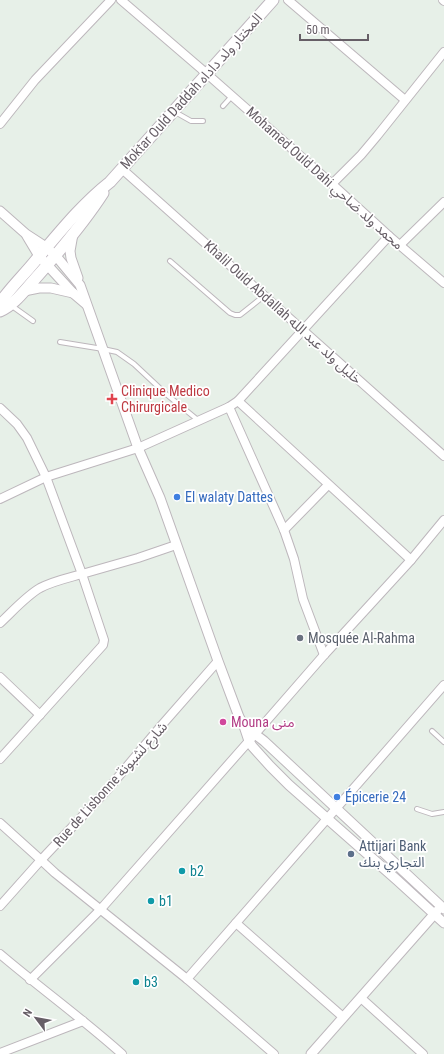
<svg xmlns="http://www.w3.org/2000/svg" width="444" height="1054" font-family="'Roboto Condensed','Noto Sans Arabic',sans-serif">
<rect width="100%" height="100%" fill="#e7f0e8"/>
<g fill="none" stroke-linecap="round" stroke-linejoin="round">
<g stroke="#bdb7bc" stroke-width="6">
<g id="service">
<polyline points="223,106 232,96"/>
<polyline points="175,112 191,121 203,121"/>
<polyline points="170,261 230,313 235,315 240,315 264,296"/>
<polyline points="12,306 33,321"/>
<polyline points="60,342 103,349 117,352 134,364 166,394 199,421"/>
<polyline points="432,731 444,742"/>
<polyline points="417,809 432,814 444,812"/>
</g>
</g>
<g stroke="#bdb7bc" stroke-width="10">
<g id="minor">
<polyline points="121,0 206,73 332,184 389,236 444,283"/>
<polyline points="288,0 405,100"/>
<polyline points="443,0 444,1"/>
<polyline points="0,124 35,80 111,0"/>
<polyline points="122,169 444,456"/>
<polyline points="332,184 361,155 377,136 444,52"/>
<polyline points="400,245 444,202"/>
<polyline points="238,401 411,560"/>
<polyline points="229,407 284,530 294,559 303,599 324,655"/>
<path d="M0 408 17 424 27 438 46 477 82 574C68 578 53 581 40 588 26 596 12 612 0 623"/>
<polyline points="0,499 46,477 138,448 229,407 238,401 389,236"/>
<polyline points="284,530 328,485"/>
<polyline points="0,677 40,715"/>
<polyline points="0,759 103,645 104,640 82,574 138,558 176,545"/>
<polyline points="0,823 41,860 55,873 187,979 274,1054"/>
<polyline points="0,906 41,860 108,789 161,726 218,661"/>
<polyline points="236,923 343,1017"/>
<path d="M0 954C40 988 83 1019 122 1054"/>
<polyline points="187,979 444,685"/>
<polyline points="30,980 100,910 249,741 324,655 411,560 444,520"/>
<polyline points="361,998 423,1054"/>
<polyline points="0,1053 83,1021"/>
</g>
</g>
<g stroke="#bdb7bc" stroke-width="11">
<g id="tertiary">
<polyline points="0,211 26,234 46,247 56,256 80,285 138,448 160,498 218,661 239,717 244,726 249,741 252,746 270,766 289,785 397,880 444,923"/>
<polyline points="73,234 70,251 71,258 78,278"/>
<polyline points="27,236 39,256 73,293 86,304"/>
<polyline points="24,291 39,288 51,288 73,293"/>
<polyline points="244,726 264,741 444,909"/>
<polyline points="311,1054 437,911"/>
</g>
</g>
<g stroke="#bdb5bd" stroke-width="13">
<g id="secondary">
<path d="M0 303C10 288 24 275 36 260 59 233 82 204 110 182L273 0"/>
<path d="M0 311C14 305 24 291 34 280 59 252 83 224 103 193"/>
</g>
</g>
<use href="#service" stroke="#fff" stroke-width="4"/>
<use href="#minor" stroke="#fff" stroke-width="8"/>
<use href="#tertiary" stroke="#fff" stroke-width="9"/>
<use href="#secondary" stroke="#fff" stroke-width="11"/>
</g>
<path fill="#e0444e" stroke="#fff" stroke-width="1.5" d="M110 393h4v4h4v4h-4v4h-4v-4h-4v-4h4z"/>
<g fill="#3f7fe0" stroke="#fff" stroke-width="1.5">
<circle cx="177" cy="497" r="4"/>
<circle cx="337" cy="797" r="4"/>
</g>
<circle fill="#6b7280" stroke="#fff" stroke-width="1.5" cx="300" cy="638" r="4"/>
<circle fill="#d1479c" stroke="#fff" stroke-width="1.5" cx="223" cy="722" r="4"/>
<circle fill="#5c6f8a" stroke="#fff" stroke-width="1.5" cx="351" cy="854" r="4"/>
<g fill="#0f9aa8" stroke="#fff" stroke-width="1.5">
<circle cx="182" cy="871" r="4"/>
<circle cx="151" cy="901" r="4"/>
<circle cx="136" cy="982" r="4"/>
</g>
<g text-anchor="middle" stroke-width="3.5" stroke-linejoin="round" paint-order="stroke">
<g font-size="14" fill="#665e66" stroke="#fff">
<text transform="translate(191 91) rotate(-48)" y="5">Moktar Ould Daddah المختار ولد داداه</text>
<text transform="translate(325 178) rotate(42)" y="5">Mohamed Ould Dahi محمد ولد ضاحي</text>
<text transform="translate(283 312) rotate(42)" y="5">Khalil Ould Abdallah خليل ولد عبد الله</text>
<text transform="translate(110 784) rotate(-48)" y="5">Rue de Lisbonne شارع لشبونة</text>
</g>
<g font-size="14" fill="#be3a42" stroke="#fff" text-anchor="start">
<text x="121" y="396">Clinique Medico<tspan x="121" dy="16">Chirurgicale</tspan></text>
</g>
<g font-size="14" fill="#366cbe" stroke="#fff" text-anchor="start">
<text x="185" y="502">El walaty Dattes</text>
<text x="345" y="802">Épicerie 24</text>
</g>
<g font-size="14" fill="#5b616d" stroke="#fff" text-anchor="start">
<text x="308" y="643">Mosquée Al-Rahma</text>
</g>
<g font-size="14" fill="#b23c85" stroke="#fff" text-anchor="start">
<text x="231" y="727">Mouna منى</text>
</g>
<g font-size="14" fill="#4e5e75" stroke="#fff" text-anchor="start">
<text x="359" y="851">Attijari Bank<tspan x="359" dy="16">التجاري بنك</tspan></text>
</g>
<g font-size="14" fill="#0d838f" stroke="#fff" text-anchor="start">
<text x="190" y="876">b2</text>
<text x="159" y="906">b1</text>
<text x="144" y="987">b3</text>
</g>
</g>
<g transform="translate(36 1018) rotate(302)" stroke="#ffffff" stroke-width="3" paint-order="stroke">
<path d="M0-3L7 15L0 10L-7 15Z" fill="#665e66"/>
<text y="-6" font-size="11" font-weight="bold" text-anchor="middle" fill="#665e66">N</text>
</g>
<path d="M300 34v6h68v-6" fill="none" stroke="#665e66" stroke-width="2"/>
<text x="306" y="34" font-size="12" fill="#665e66" stroke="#ffffff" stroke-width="3" paint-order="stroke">50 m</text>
</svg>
